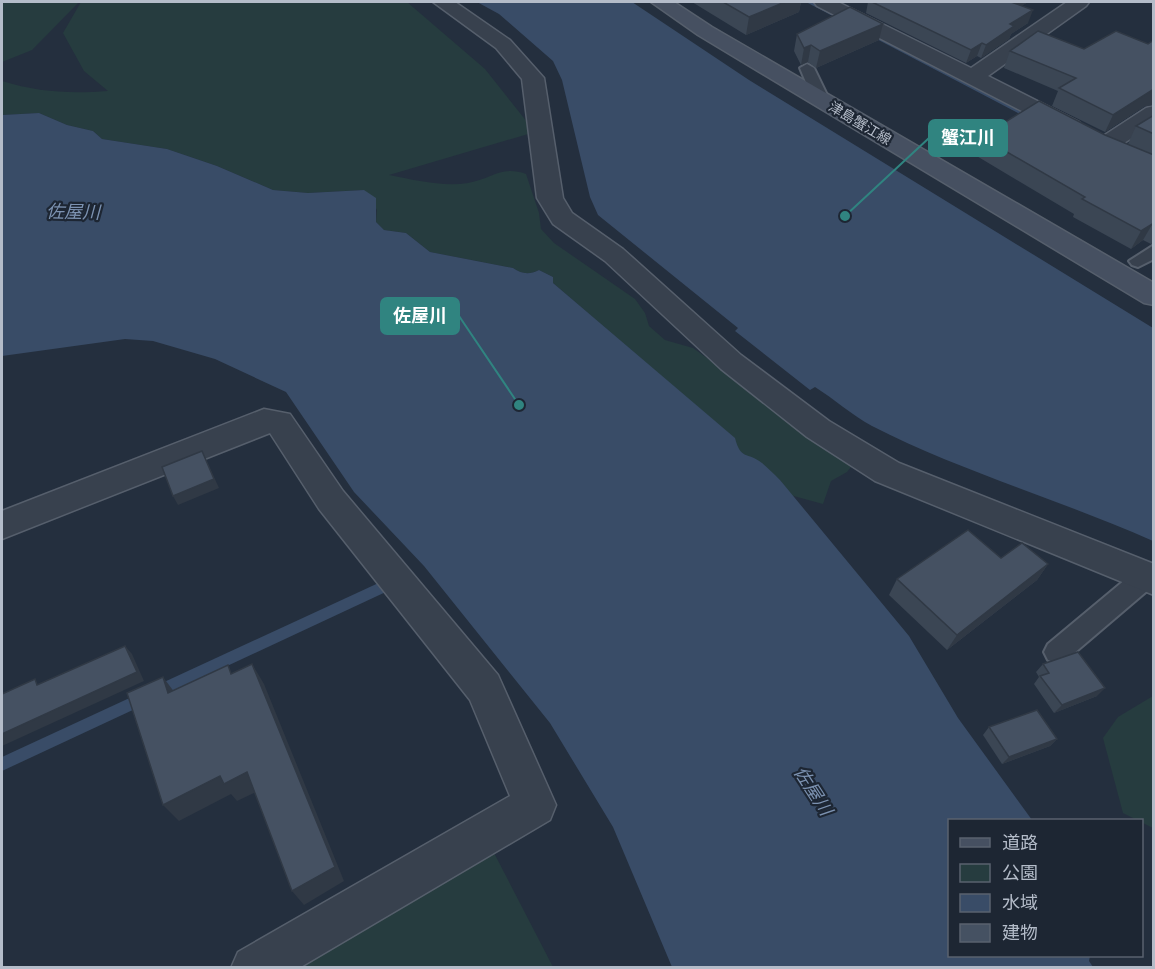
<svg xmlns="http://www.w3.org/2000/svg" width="1155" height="969" font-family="Arial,'Noto Sans JP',sans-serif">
<rect width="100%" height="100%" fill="#242f3e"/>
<g fill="#263c3f">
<polygon points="2,2 79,2 32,50 2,62"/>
<path d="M81 2H407L485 69 535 132 389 175C414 180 443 187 468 183 492 179 501 165 526 174L539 213 541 229 554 243 635 299 645 313 649 326 665 340 693 348 854 463 847 472 831 481 823 504 790 495 780 480 738 450 734 438 553 283V277L539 270C529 275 522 274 513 268L430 252 406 233 384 230 376 222 377 210 364 190 308 193 273 190 217 166 167 149 102 139 93 131 67 125 39 113 2 115V81C38 92 69 94 108 91L84 71 63 33Z"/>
<polygon points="1153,696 1153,828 1123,813 1103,738 1118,717"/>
<polygon points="493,851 553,967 292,968"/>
</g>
<g fill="#394c67">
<path d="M477 2H632L749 80 1153 328V541C1061 500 962 472 872 426 852 415 834 399 815 387L810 390 735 331 738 328 598 215 590 197 562 80 553 61 499 14Z"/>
<polygon points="806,2 815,2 1153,177 1041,125"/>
<path d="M39 113 67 125 93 131 102 139 167 149 217 166 273 190 308 193 364 190 376 198V222L384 230 406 233 430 252 513 268C522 274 529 275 539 270L553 277V283L735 438C741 461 747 451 762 463 768 468 774 474 780 480L909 636 958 718 1032 820H950V956H1090L1089 961 1093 967H672L613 827 550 723 424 566 354 492 286 392 215 359 153 341 125 339 2 356V115Z"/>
</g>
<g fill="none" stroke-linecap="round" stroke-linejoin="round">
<polygon fill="#394c67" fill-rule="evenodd" points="385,580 390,582 392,586 390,590 2,771 2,757"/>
<g stroke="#565f6c" stroke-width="4">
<g id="service">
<polygon points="807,64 814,68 829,99 826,102 816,102 813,99 800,68"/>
<polygon points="1154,245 1154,259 1138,267 1132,265 1129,261"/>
<polygon points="1147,566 1154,568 1154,585 1066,660 1057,663 1048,660 1044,652 1048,644 1138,569"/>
</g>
</g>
<g stroke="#565f6c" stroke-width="3">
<g id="minor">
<polygon points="433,2 455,2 510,40 544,78 563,198 572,213 623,249 741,355 829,421 899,463 1154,564 1154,595 875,481 807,437 721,369 605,261 553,224 537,198 522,79 496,48"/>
<polygon points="814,2 838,2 971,68 1067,2 1089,2 1086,6 988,76 1079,122 1083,127 1079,132 1063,132 817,6"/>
<polygon points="1154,106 1154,124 1113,150 1097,150 1093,145 1097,140 1146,108"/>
<polygon points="264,409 290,414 343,491 498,675 556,805 550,820 299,968 231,968 238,952 510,796 470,700 319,509 270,433 2,539 2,511"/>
</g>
</g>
<g stroke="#565f6c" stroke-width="3">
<polygon id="secondary" points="651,2 674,2 712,27 1154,283 1154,305 1144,303 698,35"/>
</g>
<use href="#service" fill="#38414e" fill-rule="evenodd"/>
<use href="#minor" fill="#38414e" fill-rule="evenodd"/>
<use href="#secondary" fill="#465061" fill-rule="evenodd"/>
</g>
<g fill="#3b4654">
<polygon points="692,2 801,2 799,12 746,35"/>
<polygon points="868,2 1028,2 1021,6 1028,23 1011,34 1009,39 981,58 977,56 966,63 866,13"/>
<polygon points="797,34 879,40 816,68 808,62 801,65 794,51"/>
<polygon points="1154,40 1154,105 1145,106 1105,132 1052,106 1058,91 1004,68 1010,51 1084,49 1148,44"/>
<polygon points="1154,115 1154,243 1151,244 1143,240 1131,249 1073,217 1074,214 975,155 981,137 1105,135 1128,144 1136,126"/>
<polygon points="1001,558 1048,564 1037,580 947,650 889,595 897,579"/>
<polygon points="1043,664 1097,696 1054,713 1034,684 1039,677 1036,672"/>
<polygon points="989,727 1057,739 1050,746 1002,764 983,735"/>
</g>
<g fill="#303945">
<polygon points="785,2 801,2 799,12 746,35 749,17"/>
<polygon points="1012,2 1028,2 1007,15"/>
<polygon points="1033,10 1028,23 1011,34 1009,39 981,58 986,45 1010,24"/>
<polygon points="883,24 879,40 816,68 820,51"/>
<polygon points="982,43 977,56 966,63 971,50"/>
<polygon points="811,45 808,62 801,65 804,48"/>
<polygon points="1154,89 1154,105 1145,106 1105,132 1113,115"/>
<polygon points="1153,223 1143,240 1131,249 1141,231"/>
<polygon points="202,451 219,488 178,505 173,496"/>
<polygon points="1048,564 1037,580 947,650 957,635"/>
<polygon points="125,646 132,654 144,681 2,746 2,734"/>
<polygon points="252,664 264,684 344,881 304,905 292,891"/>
<polygon points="163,677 178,697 168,693"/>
<polygon points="1105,688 1097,696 1054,713 1062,705"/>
<polygon points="1057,739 1050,746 1002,764 1009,757"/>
<polygon points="247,772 260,790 237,801 231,794 179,821 163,805 220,776"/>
</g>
<g fill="#455162" stroke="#303945" stroke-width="1.5">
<polygon points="723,2 785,2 749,17"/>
<polygon points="872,2 1012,2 1011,2 1033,10 1010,24 1014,26 986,45 982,43 971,50"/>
<polygon points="850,7 883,24 820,51 811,45 804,48 797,34"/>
<polygon points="1038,31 1084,49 1116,31 1148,44 1154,40 1154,89 1113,115 1059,88 1076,78 1010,51"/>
<polygon points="1039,101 1105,135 1154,155 1154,223 1141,231 1082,199 1085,197 981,137"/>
<polygon points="1154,115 1154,134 1136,126"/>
<polygon points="202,451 214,479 173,496 162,467"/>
<polygon points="968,530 1001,558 1022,543 1048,564 957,635 897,579"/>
<polygon points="125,646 137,672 2,734 2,694 35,679 37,685"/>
<polygon points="1078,652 1105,688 1062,705 1040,676 1049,673 1043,664"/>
<polygon points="252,664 335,867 292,891 247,772 224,784 220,776 163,805 127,693 163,677 168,693 228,665 231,674"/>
<polygon points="1037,710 1057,739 1009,757 989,727"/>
</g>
<g text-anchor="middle" stroke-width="4.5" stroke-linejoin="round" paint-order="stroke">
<g font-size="14" fill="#b4bcc9" stroke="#1d2633">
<text transform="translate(860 123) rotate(31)" y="5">津島蟹江線</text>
</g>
<g font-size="18" font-style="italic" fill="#7c92b1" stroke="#1d2633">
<text transform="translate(73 212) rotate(1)" y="6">佐屋川</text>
<text transform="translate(813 791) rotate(57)" y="6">佐屋川</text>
</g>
</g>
<path fill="none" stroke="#308480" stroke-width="2" d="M845 216L929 138M519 405L459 316"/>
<g fill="#308480" stroke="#1d2633" stroke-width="2">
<circle cx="845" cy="216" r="6"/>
<circle cx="519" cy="405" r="6"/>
</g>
<g fill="#308480" stroke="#308480" stroke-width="2">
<rect x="929" y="120" width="78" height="36" rx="6"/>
<rect x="381" y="298" width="78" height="36" rx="6"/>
</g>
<g font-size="18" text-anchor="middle" font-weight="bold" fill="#fff">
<text x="968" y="144">蟹江川</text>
<text x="420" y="322">佐屋川</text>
</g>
<rect width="1155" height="969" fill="none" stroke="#b4bcc9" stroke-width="6"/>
<rect x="948" y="819" width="195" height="138" fill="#1d2633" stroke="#59626f" stroke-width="1.5"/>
<rect x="960" y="838" width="30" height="9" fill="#465061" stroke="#59626f" stroke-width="1.5"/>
<text x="1002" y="849" font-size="18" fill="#b4bcc9">道路</text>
<rect x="960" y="864" width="30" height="18" fill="#263c3f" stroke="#59626f" stroke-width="1.5"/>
<text x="1002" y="879" font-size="18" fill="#b4bcc9">公園</text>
<rect x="960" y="894" width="30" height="18" fill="#394c67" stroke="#59626f" stroke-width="1.5"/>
<text x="1002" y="909" font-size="18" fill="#b4bcc9">水域</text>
<rect x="960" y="924" width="30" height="18" fill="#455162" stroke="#59626f" stroke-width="1.5"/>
<text x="1002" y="939" font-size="18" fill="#b4bcc9">建物</text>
</svg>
